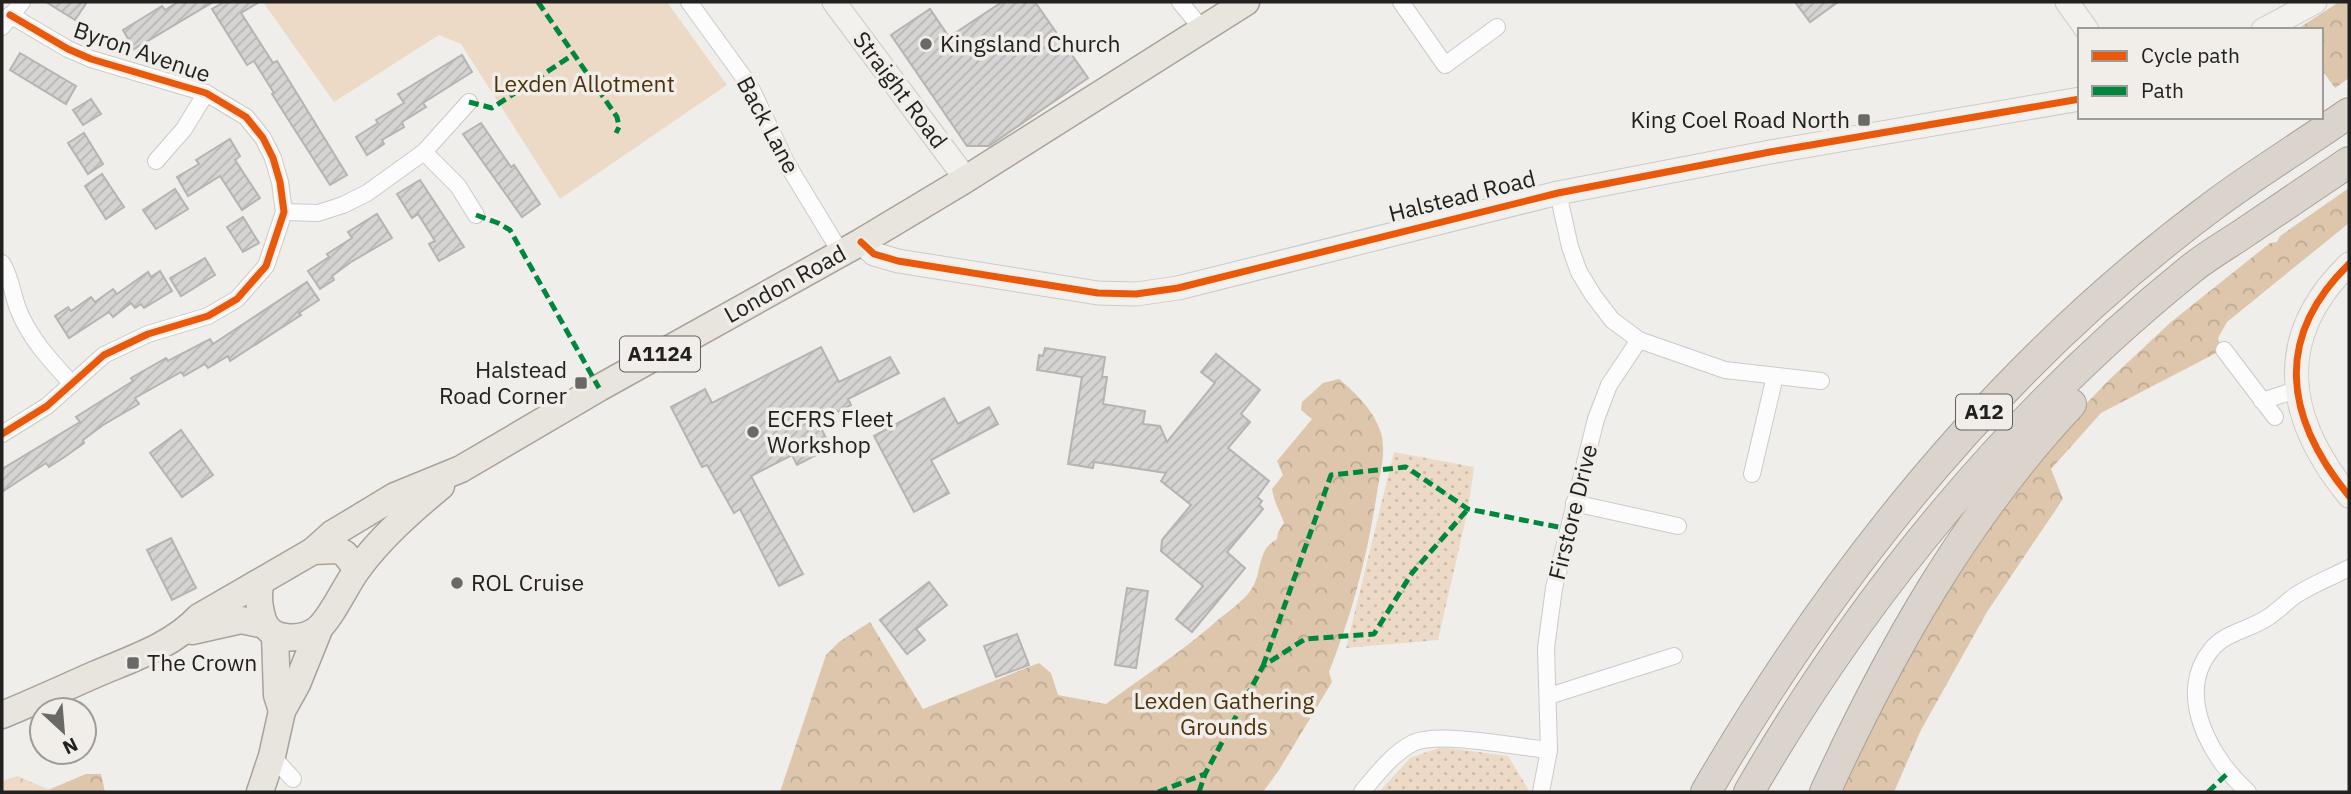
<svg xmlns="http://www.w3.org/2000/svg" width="2351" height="794" font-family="'IBM Plex Sans',sans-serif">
<defs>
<pattern id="grass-dots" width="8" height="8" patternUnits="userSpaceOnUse" patternTransform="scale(1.75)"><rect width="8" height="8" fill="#ecdac6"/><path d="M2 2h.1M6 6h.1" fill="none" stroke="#cabbaa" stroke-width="1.8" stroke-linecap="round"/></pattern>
<pattern id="forest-crowns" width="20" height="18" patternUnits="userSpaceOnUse" patternTransform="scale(1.75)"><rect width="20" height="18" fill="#ddc6ab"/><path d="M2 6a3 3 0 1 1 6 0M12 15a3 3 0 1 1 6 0" fill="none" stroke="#bdaa93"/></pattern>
<pattern id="park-crowns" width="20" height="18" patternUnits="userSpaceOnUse" patternTransform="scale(1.75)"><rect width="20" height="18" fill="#ecdac6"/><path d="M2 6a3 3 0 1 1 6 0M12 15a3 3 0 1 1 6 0" fill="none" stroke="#cabbaa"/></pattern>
<pattern id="building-hatch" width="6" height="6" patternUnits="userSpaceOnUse" patternTransform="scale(1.75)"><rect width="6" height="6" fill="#d6d4d2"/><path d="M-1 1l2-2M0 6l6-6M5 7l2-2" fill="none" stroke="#b7b6b4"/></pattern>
</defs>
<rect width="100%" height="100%" fill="#f0eeeb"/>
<g fill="url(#grass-dots)">
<polygon points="1394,452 1474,467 1468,509 1438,640 1346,648"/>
<polygon points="1441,747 1508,756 1530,792 1379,792 1410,758"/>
</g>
<g fill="url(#forest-crowns)">
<polygon points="2339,2 2349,2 2349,78 2335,88 2321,69 2321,30 2296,30"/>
<polygon points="2349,188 2349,223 2227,322 2218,338 2221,347 2220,351 2101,413 2051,469 2063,499 1987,612 1921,730 1894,792 1828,792 1918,618 2054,437 2110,379 2171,322 2270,243 2277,242 2280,236"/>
<path d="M1339 379C1356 393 1375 412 1381 433 1386 450 1381 470 1378 486 1368 554 1354 608 1329 672L1332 682 1279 770 1263 792H780L826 655 839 642 870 622 923 709 1039 663 1051 673 1058 695 1106 704C1144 676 1184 650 1219 619 1229 611 1240 603 1248 594 1265 574 1254 552 1277 539L1278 532 1284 523C1279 509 1275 505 1272 489L1283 475 1277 461 1312 419 1301 410 1302 402 1323 383Z"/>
<polygon points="86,774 101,774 105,792 49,792 48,790"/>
</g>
<polygon fill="url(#park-crowns)" points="17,776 55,792 2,792 2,781"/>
<polygon fill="#ecdac6" points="263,2 667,2 727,85 560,199 461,44 439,35 334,102"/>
<g fill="url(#building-hatch)" stroke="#b5b4b2" stroke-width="2">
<polygon points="46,2 87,2 75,20"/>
<polygon points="178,2 213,2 134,49 123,30 162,6 165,10"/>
<polygon points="224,2 259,2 241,13 273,63 277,61 347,175 330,185 272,94 274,93 254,61 247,65 212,9"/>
<polygon points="1002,2 1035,2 1088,78 989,146 967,146 891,35 930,9 949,37"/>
<polygon points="1795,2 1838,2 1810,22"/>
<polygon points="20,53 76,86 66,104 10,70"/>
<polygon points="462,55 472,72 423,103 426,107 402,122 404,127 382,140 384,144 367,155 356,137 378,123 376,120 404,103 398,94"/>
<polygon points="91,99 101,114 83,125 73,110"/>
<polygon points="481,123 511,167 514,165 540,204 522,217 463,134"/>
<polygon points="84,133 103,164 88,174 68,143"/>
<polygon points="230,139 240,156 235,160 260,198 242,210 220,176 188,196 177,177 199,164 196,160"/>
<polygon points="102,174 124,207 106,219 85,186"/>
<polygon points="420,180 464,247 439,261 429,244 435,241 418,214 412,218 397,194"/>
<polygon points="175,189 188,209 156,229 143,210"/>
<polygon points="377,214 392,238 351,262 332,276 334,280 320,289 308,271 329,257 327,254 352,238 348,232"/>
<polygon points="243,217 259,243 243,252 227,227"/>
<polygon points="205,258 215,275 181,296 170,278"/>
<polygon points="160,271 172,291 144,308 141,304 135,308 131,303 113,317 109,312 69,338 55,316 68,307 71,311 91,297 95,302 113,289 117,294 148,272 151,277"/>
<polygon points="307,282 319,300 299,313 301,315 230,361 228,356 208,368 205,364 184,376 181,372 135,398 139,404 103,425 83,440 84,443 63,458 49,467 46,463 2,492 2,469 80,422 76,417 133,381 131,378 166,358 168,361 210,339 213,344"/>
<polygon points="821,347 839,382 890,357 899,373 848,399 851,405 818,422 828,442 817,447 820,453 797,465 792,455 751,476 803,574 779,586 740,509 734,513 707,465 702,467 671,407 705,389 712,403"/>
<polygon points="1045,348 1105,357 1102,377 1107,377 1103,404 1145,411 1143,424 1160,426 1167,442 1215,383 1201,372 1216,354 1260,390 1241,414 1250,422 1228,448 1269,481 1257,497 1262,501 1259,505 1263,509 1227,552 1245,568 1192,632 1176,619 1203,586 1161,551 1162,540 1191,505 1161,481 1166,473 1094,462 1093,468 1068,464 1082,377 1037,370 1039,355 1043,356"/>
<polygon points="944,398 958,424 989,407 998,424 931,460 949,493 914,512 874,436"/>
<polygon points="181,430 213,475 182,497 150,453"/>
<polygon points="171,538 196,588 172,600 147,550"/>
<polygon points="929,582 947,605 916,629 925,640 907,654 880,620"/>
<polygon points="1127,588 1148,591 1136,668 1115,665"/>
<polygon points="1017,634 1029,665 996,677 984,646"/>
</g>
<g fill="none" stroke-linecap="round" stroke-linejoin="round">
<g stroke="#cccac8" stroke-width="18">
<g id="street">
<polyline points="689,2 750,86 787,164 841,253"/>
<polyline points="1180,2 1203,30"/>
<polyline points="1401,2 1445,65 1497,27"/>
<polyline points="2,27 22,2"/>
<polyline points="424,152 458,186 476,215"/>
<polyline points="156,161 184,129 206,93"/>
<polyline points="1558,193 1570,247 1579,272 1593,295 1612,320 1639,340 1725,370 1821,381"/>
<polyline points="284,212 318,213 343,205 367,193 424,152 469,102"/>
<path d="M2 263C11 277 12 293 18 309 30 339 50 360 72 384"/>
<polyline points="2224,350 2275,417"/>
<polyline points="2262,401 2296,390"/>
<polyline points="2,434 47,406 104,355 148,334 208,316 237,299 266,266 284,212 280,182 273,158 263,138 246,117 206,93 91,59 68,49 10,15"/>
<polyline points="1752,474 1775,376"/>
<polyline points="1574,503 1678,526"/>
<polyline points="1549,696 1674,656"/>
<polyline points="272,756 293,779"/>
<path d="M1362 792C1376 775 1393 753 1413 743 1440 731 1516 747 1549 750"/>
<polyline points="1541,792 1549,750 1546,648 1554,588 1596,419 1609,385 1639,340"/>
<path d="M2248 792C2212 760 2174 695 2211 650 2225 632 2249 630 2267 618 2278 611 2286 602 2296 595 2313 584 2332 577 2349 568"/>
</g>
</g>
<g stroke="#cccac8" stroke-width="25">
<g id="secondary">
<polyline points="834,2 966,179"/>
<polyline points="2067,2 2087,30"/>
<polyline points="2263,30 2315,2"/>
<polyline points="861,242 874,254 898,261 1098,293 1136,294 1178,288 1558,193 1770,152 2080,99"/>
<path d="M2349 264C2273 338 2285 418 2349 496"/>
</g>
</g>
<g stroke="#aaa298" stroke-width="29">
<g id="primary">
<polyline points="313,551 332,534 395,496 461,469 599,388 861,242 966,179 1246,2"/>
<path d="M261 582C257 595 259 607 263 620 270 642 302 641 318 629 331 618 346 585 357 570 380 538 411 511 441 486"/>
<polyline points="192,631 241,620 265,625"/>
<polyline points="275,635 277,695 282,711"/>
<path d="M2 715C34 702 64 688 96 674 131 659 172 646 199 617L313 551 338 550 345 554 357 569"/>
<polyline points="260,792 272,756 282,711 297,684 320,627"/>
</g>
</g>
<g stroke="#aaa298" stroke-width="32">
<g id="highway">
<path d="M1706 792C1837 567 2003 361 2214 205 2257 173 2304 144 2349 113"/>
<path d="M1749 792C1863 594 2012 413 2191 269 2207 256 2226 245 2244 233 2279 209 2314 186 2349 162"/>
<path d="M1825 792C1889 653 1965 517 2071 404"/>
</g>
</g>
<use href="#street" stroke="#fdfcfc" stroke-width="16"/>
<use href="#secondary" stroke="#f3f1ee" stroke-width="23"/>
<use href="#primary" stroke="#e8e4de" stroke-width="26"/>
<use href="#highway" stroke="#dbd4cc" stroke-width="30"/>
<g stroke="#00873e" stroke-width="5" stroke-dasharray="10 5" stroke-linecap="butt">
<polyline points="538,2 617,117 619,127 616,133"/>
<polyline points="469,102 492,108 574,54"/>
<polyline points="476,215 498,223 510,230 599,388"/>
<polyline points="1263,666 1331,475 1406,467 1468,509 1568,529"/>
<polyline points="1158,792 1205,774"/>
<polyline points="1199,792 1205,774 1263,666 1305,639 1374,634 1412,573 1468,509"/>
<polyline points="2208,792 2229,772"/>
</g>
<g stroke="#f1eeea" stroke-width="11">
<g id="cycleway">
<polyline points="861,242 874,254 898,261 1098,293 1136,294 1178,288 1558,193 1770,152 2080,99"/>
<path d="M2349 264C2273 338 2285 418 2349 496"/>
<polyline points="2,434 47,406 104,355 148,334 208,316 237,299 266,266 284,212 280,182 273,158 263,138 246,117 206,93 91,59 68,49 10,15"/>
</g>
</g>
<use href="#cycleway" stroke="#e8590c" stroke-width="7"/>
</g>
<g fill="#6a6966" stroke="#f1eeea" stroke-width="2.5">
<circle cx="926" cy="44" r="7"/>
<rect x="1857" y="113" width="14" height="14" rx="3.5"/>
<rect x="574" y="376" width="14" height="14" rx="3.5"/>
<circle cx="753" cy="432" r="7"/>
<circle cx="457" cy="583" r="7"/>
<rect x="126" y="656" width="14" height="14" rx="3.5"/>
</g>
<g text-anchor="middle" stroke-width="7" stroke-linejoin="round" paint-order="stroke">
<g fill="#f1eeea" stroke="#605e5c" stroke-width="2">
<rect x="620" y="336.5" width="80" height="35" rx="5"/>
<rect x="1956" y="394.5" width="56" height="35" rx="5"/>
</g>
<g font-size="21" font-weight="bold" fill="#22211f">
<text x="660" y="361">A1124</text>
<text x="1984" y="419">A12</text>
</g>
<g font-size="23" fill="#22211f" stroke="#f1eeea" text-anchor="start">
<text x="940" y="52">Kingsland Church</text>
<text x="1850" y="128" text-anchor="end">King Coel Road North</text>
<text x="567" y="378" text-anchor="end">Halstead<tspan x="567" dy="26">Road Corner</tspan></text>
<text x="767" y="427">ECFRS Fleet<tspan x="767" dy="26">Workshop</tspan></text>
<text x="471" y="591">ROL Cruise</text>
<text x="147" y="671">The Crown</text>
</g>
<g font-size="23" fill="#22211f" stroke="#f1eeea">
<text transform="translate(142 52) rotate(19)" y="8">Byron Avenue</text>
<text transform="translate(900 90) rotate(53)" y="8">Straight Road</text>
<text transform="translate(768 125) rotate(62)" y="8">Back Lane</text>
<text transform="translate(1462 196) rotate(-14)" y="8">Halstead Road</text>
<text transform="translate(785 284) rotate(-29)" y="8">London Road</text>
<text transform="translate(1573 512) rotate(-76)" y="8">Firstore Drive</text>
</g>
<g font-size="23" fill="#4d320b" stroke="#f1eeea">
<text x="584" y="92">Lexden Allotment</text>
<text x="1224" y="709">Lexden Gathering<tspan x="1224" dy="26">Grounds</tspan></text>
</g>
</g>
<rect width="2351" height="794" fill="none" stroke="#22211f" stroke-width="7"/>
<rect x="2078" y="28" width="245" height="91" fill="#f1eeea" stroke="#9e9c99" stroke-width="2"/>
<rect x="2092" y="51" width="35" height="10" fill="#e8590c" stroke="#9e9c99" stroke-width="2"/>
<text x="2141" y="63" font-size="21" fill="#22211f">Cycle path</text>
<rect x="2092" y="86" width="35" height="10" fill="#00873e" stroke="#9e9c99" stroke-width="2"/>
<text x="2141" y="98" font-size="21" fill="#22211f">Path</text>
<g transform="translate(63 731) rotate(154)"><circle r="33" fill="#f1eeea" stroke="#9e9c99" stroke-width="2"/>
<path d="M0-5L12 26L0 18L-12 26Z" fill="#6a6966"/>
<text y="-10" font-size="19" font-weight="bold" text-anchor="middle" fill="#22211f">N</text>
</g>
</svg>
